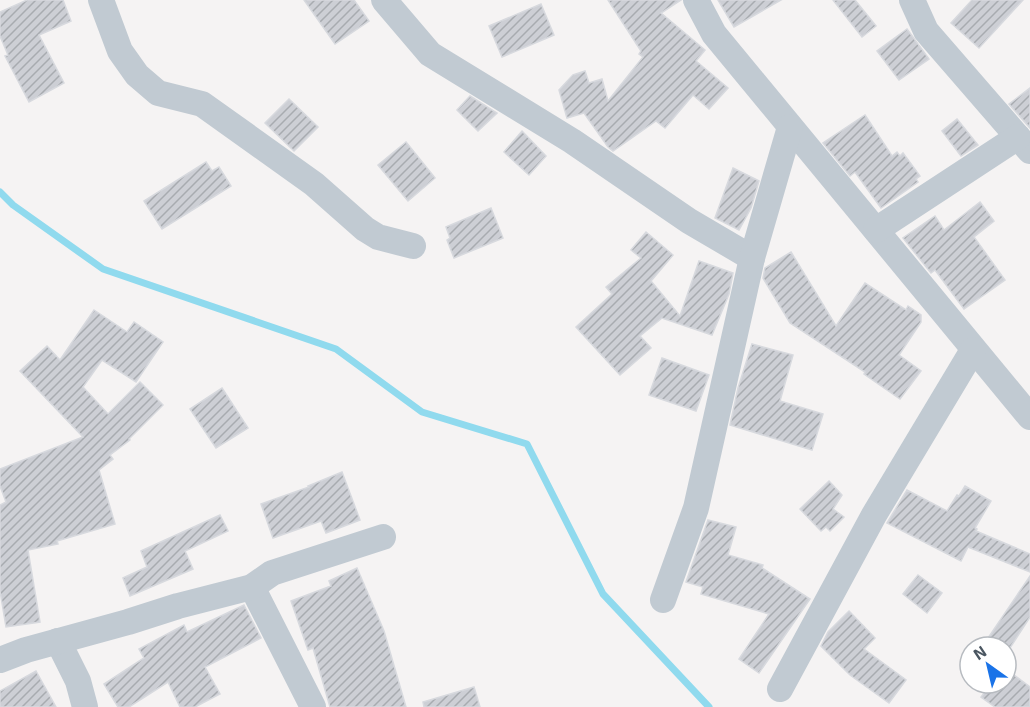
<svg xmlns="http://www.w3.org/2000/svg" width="1030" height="707" font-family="'Exo 2',sans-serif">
<defs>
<pattern id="building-hatch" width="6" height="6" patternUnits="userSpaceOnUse" patternTransform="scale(1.5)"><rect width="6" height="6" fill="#cdcfd5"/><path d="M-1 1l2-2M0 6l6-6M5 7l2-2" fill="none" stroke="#a8abb0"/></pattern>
</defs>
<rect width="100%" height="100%" fill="#f5f3f3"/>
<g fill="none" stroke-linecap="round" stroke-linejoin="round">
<polyline stroke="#90daee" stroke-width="7" points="0,192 13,205 103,269 336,349 422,412 527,444 603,594 709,707"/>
</g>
<g fill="url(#building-hatch)" stroke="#d7d9de" stroke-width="1.5">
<polygon points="27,0 63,0 71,21 39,35 64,83 29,102 5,56 8,55 0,36 0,12"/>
<polygon points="304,0 354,0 369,21 335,44"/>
<polygon points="608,0 681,0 661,13 705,50 696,61 728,88 709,109 693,95 665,128 656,121 613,151 608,147 584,113 567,118 559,90 573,75 585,71 589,83 602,79 608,101 643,57 639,54 641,51"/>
<polygon points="718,0 781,0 734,27"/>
<polygon points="833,0 855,0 876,26 862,37"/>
<polygon points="972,0 1023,0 979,48 951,23"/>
<polygon points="541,4 554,35 502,57 489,26"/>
<polygon points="907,29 929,59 899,80 877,51"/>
<polygon points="1030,88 1030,128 1009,104"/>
<polygon points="470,96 497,113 478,131 457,110"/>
<polygon points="289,99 318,127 294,151 265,123"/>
<polygon points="865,115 892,156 897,152 900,156 903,153 920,176 916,179 918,182 881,208 855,172 850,176 823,143"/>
<polygon points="957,119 978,145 961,156 942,131"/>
<polygon points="522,131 546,156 529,175 504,152"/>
<polygon points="406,142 435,178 408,201 378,165"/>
<polygon points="206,162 212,171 219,167 231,186 162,229 144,201"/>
<polygon points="733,168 759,181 751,208 739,230 715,218"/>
<polygon points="980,202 994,221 974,237 1005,280 964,309 935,270 931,273 903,238 935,216 944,230"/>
<polygon points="491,208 503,238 454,258 447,240 450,238 446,227"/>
<polygon points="646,232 673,255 651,281 680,316 699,261 733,273 729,294 712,335 662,318 640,336 651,348 620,375 576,327 612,294 606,287 641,258 631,250"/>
<polygon points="791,252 836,326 865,283 906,310 908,306 921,315 921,322 899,355 921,371 900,399 864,374 865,372 790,323 763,278 765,268"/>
<polygon points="94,310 127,332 134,322 163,342 136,382 102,360 83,387 108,414 140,382 163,405 129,439 130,440 110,455 113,459 99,470 115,524 57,541 58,544 28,550 40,622 6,627 0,591 0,505 6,502 0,486 0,469 83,437 20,371 47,346 60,360"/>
<polygon points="752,344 793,355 780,401 823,414 812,450 730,425 738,388"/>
<polygon points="662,358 709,375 696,411 649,395"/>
<polygon points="222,388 248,428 216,448 190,409"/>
<polygon points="342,472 360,520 326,533 321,521 273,538 261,504 309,487 308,486"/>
<polygon points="829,481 842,495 833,509 844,517 830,531 826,527 821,531 800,509"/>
<polygon points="965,486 991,501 975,528 977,529 976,531 1030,554 1030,572 968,547 961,561 887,523 907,490 947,511 957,495 959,496"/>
<polygon points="220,515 228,531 185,551 193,569 130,596 123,578 147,567 141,551"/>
<polygon points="708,520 736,527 728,555 763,565 762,568 810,599 759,673 739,659 769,614 701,594 703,587 686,582"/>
<polygon points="357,568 384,631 406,707 330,707 313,648 308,650 291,601 331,586 329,581"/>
<polygon points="918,575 942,593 927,613 903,594"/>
<polygon points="1030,576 1030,617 1008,651 1006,647 1002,647 988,638"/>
<polygon points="244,605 261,638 205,667 220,694 195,707 180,707 168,682 129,707 118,707 104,684 144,658 139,649 184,625 187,632"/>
<polygon points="849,611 875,638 864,649 906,680 889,703 850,675 821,646 828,632"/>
<polygon points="1006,669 1030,687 1030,707 995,707 981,697 992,683 1006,683"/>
<polygon points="36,671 56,707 0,707 0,691"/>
<polygon points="474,687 480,707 424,707 423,702"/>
</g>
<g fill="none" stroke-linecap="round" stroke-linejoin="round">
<g stroke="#c1cad2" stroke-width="26">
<polyline points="101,0 120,51 137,75 158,93 202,104 314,184 365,229 378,237 413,246"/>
<polyline points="384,0 430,54 572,141 689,221 752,258"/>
<polyline points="696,0 714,34 1030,417"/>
<polyline points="912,0 926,31 1030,151"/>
<polyline points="876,230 1018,137"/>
<polyline points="252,587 313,707"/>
<polyline points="663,600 696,508 752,258 790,127"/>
<polyline points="58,641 78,681 85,707"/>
<polyline points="0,660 26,650 128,622 178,606 252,587 272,573 383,537"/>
<polyline points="780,689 874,515 973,350"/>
</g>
</g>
<g transform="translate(988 665) rotate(326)"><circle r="28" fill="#ffffff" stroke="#b7bbc0" stroke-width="1.5"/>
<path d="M0-4.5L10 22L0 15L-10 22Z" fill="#1a73e8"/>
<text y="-9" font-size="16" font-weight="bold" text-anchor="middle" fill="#4a5661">N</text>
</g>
</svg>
